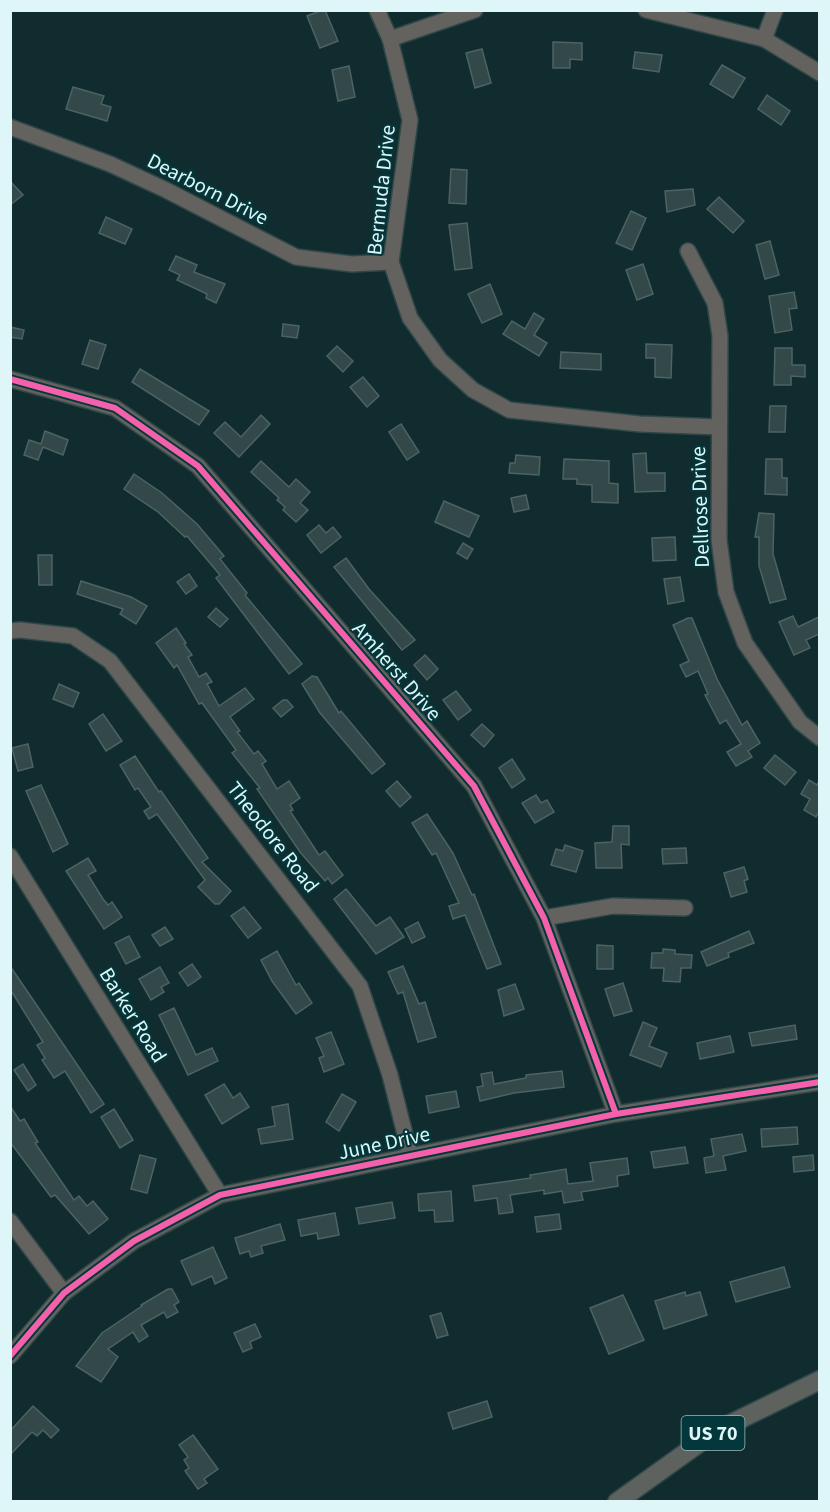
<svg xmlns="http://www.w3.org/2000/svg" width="830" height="1512" font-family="'Source Sans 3',sans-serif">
<rect width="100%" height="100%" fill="#112c2e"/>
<g fill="#334849" stroke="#4d6264" stroke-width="1.5">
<polygon points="322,10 325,10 338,41 320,48 307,16"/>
<polygon points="553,42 582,43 582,60 570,59 570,68 553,68"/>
<polygon points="482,49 491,83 475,88 466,53"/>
<polygon points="635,52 662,55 659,72 633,68"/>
<polygon points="722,65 745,78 733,98 710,84"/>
<polygon points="349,66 355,97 338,101 332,70"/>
<polygon points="73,87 104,96 101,104 111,107 107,121 66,109"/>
<polygon points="767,95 790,111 781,125 758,109"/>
<polygon points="451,169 467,170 466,204 449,203"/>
<polygon points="10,181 23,195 10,205"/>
<polygon points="693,189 695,205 667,212 665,191"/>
<polygon points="719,197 744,221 733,233 707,209"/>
<polygon points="631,211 646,218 632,250 616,243"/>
<polygon points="106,217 132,229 125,244 99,233"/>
<polygon points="467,223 472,268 455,270 449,225"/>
<polygon points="770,241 779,275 765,279 756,245"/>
<polygon points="176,256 197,265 194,272 225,284 216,303 206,298 207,294 177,280 180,275 169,270"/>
<polygon points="643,264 653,294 637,300 626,270"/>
<polygon points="490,284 502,314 482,323 468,294"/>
<polygon points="794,292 797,308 789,309 792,330 775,333 769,296"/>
<polygon points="534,313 544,319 534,335 547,343 539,356 503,334 512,321 525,329"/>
<polygon points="283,324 299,326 297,338 282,336"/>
<polygon points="10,327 24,330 22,339 10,337"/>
<polygon points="90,340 106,345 98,369 82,364"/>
<polygon points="646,344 672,345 671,378 655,377 655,358 646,358"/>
<polygon points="337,346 353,361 343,372 327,356"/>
<polygon points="775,348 792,348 792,365 805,365 805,377 791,376 791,385 774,385"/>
<polygon points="561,352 601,354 601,370 560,368"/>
<polygon points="140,369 209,411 199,425 132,382"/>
<polygon points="363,377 379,396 367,407 350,387"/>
<polygon points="770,406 786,406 785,432 769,432"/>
<polygon points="261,415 270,424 239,457 214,433 225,422 241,437"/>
<polygon points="401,424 419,452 407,460 389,432"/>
<polygon points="45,431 68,440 63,455 43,447 38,460 24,455 29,440 41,444"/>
<polygon points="646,453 647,473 665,473 665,491 635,492 633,454"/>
<polygon points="516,455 540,457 539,475 509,473 510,463 515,463"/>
<polygon points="564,459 609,461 609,483 618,484 618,503 592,502 592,485 577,484 577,479 563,479"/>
<polygon points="766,459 782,459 782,478 787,478 787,495 765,494"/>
<polygon points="261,461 289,487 296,479 310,492 300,503 308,510 296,522 283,510 285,507 277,500 279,498 251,472"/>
<polygon points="134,474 162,493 197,524 224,556 220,559 247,593 245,595 302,664 289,674 216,578 220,575 187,536 185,537 158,512 124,489"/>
<polygon points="526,495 529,509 514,512 511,498"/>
<polygon points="444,501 479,516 469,537 435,522"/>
<polygon points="759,513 774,514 773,554 786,599 770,603 759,566 759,537 755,537"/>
<polygon points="319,525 326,533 333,527 341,537 321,553 307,535"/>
<polygon points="675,537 676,560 653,561 652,538"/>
<polygon points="463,543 473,549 467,559 457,553"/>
<polygon points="38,555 52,555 52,585 39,585"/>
<polygon points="346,558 369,589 415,640 402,650 334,567"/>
<polygon points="189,574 197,586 186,594 177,582"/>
<polygon points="680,577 684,601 668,604 664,579"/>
<polygon points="81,581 131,597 147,606 136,624 120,614 123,609 77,594"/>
<polygon points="216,608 228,619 220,627 208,617"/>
<polygon points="793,616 798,627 819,617 819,634 806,640 810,648 794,655 779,622"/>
<polygon points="688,618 692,618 717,679 742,725 747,721 760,743 748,751 752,757 736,766 727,752 741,744 726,720 720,724 705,695 708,694 698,671 686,677 680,665 689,661 673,625"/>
<polygon points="176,628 186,643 184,644 192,655 188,657 199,677 206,673 212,682 207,684 219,706 245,688 254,699 230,717 240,731 237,732 254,754 258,751 266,761 262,764 277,789 289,781 300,798 290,805 293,810 290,811 319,855 325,851 343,875 332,884 328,878 325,881 300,852 257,789 260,788 232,753 236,750 202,703 199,704 177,665 174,668 156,643"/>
<polygon points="425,655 438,669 427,680 414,665"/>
<polygon points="312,676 317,677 339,713 341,711 385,764 372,774 320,713 302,684"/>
<polygon points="59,684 79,693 73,707 53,699"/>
<polygon points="456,691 471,710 458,720 443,700"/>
<polygon points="283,700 287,700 293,707 281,717 273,708"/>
<polygon points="103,714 122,741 106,751 89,724"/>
<polygon points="482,724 494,735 484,747 471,735"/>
<polygon points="28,744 33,767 18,771 12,748"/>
<polygon points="775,755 796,772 785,785 764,768"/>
<polygon points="135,756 159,792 161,791 208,858 202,862 231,891 219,904 215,904 198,887 205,880 157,814 149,819 144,811 151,807 138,788 135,790 120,765"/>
<polygon points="512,759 525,779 512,788 499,768"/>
<polygon points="809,780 817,785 819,781 819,811 816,817 804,810 810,799 801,794"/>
<polygon points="397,781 411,797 400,807 386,791"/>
<polygon points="41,785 68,844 53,852 26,791"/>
<polygon points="536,795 541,803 547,800 554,812 535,823 522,803"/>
<polygon points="427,814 453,853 472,895 474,894 501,964 487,969 465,915 453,919 449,906 459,903 436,853 432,855 412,823"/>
<polygon points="613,826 629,826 629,845 621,844 622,868 596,868 595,843 612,842"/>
<polygon points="565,845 583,851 576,872 551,865 556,849 563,851"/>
<polygon points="686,848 687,863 663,864 662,849"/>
<polygon points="88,858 96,871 88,875 103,899 108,905 112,902 122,917 104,929 66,871"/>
<polygon points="744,867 748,879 744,881 747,892 731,897 724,873"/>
<polygon points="346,889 376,926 390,917 404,937 376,954 334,899"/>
<polygon points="244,907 261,928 248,938 231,916"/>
<polygon points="418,922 425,937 412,943 405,929"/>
<polygon points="165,927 173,939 160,946 152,935"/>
<polygon points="749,931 754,943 728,953 729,957 707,966 701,952"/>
<polygon points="129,936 140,957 126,964 115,943"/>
<polygon points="597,945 613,946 613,969 597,969"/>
<polygon points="663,949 675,950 675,954 692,955 691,968 681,968 680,982 663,981 664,968 651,968 652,953 663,953"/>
<polygon points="277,951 296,985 299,983 312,1003 296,1014 272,981 261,960"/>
<polygon points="192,964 201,977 188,986 179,973"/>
<polygon points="10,966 104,1104 91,1113 65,1071 54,1078 42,1060 45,1058 37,1045 43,1042 10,989"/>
<polygon points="403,966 419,1004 425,1002 436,1037 418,1042 403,992 398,994 388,972"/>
<polygon points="160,967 169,983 161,987 164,992 151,1000 139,979"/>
<polygon points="623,983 632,1011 614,1016 605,989"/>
<polygon points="515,984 524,1009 504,1016 498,990"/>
<polygon points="174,1008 196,1055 212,1048 218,1061 188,1075 159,1015"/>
<polygon points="643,1022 657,1028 649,1046 667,1053 661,1067 630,1055"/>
<polygon points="795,1025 797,1039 752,1046 749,1033"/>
<polygon points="331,1032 344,1064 324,1072 319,1058 324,1056 316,1038"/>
<polygon points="730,1036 734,1052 700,1059 697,1043"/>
<polygon points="23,1064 36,1085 28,1091 14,1070"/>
<polygon points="562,1071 564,1087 514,1093 480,1101 477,1087 483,1086 481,1074 492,1072 494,1084 526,1078 526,1075"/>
<polygon points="224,1084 233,1098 240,1093 249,1107 222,1124 205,1095"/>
<polygon points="456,1091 459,1107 429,1113 426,1096"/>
<polygon points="342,1094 356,1102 339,1131 326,1122"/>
<polygon points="288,1104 293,1139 261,1144 258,1129 275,1126 272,1107"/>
<polygon points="10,1106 20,1121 24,1119 38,1142 35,1143 74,1200 79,1196 87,1206 93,1201 108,1219 89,1234 55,1195 51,1197 10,1142"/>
<polygon points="114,1109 133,1140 120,1148 101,1117"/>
<polygon points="797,1127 798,1144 762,1147 761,1129"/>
<polygon points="742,1134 746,1151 723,1156 726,1170 706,1173 704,1158 714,1156 711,1139"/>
<polygon points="685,1147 688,1163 654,1168 651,1152"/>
<polygon points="140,1155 156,1159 147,1193 131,1189"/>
<polygon points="813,1155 814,1170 794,1172 793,1157"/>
<polygon points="627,1158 629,1174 617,1176 618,1186 581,1192 583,1200 564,1203 562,1191 544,1194 544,1190 510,1195 513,1212 499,1214 497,1198 475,1201 473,1186 531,1178 530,1175 566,1169 568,1184 593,1181 590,1163"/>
<polygon points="451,1191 453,1221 435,1222 434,1210 419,1211 418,1194"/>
<polygon points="392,1202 395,1218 359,1224 356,1208"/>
<polygon points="335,1213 339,1235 318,1239 317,1233 301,1236 298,1220"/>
<polygon points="559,1214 561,1229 537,1232 535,1217"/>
<polygon points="280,1224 285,1240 261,1246 263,1253 251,1257 249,1251 240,1254 235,1238"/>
<polygon points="213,1247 227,1278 215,1284 212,1276 192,1285 181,1261"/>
<polygon points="784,1267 790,1287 736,1302 730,1282"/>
<polygon points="168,1289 172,1289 179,1302 174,1305 178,1312 167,1318 164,1312 141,1325 148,1336 139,1342 133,1332 108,1349 118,1357 101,1382 76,1366 102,1333 142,1306 141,1305"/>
<polygon points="685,1292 686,1296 700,1292 707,1315 664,1329 655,1301"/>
<polygon points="623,1295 644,1340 609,1354 590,1308"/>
<polygon points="441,1313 448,1335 437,1338 430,1316"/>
<polygon points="255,1324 261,1337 250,1342 252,1348 243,1352 234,1333"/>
<polygon points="487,1401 492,1417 453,1429 448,1413"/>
<polygon points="33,1406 59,1430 51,1438 43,1430 37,1436 32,1432 10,1455 10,1431"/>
<polygon points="193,1435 218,1469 204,1479 207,1483 198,1489 185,1471 189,1468 184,1460 188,1457 179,1445"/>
</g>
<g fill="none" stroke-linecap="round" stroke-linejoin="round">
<g stroke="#304748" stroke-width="18">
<g id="minor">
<polyline points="377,10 390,39 410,120 391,262 410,318 440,360 473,390 509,410 640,424 719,427"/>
<polyline points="646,10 764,39 820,73"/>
<polyline points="390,39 475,10"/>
<polyline points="764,39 775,10"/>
<polyline points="10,127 110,164 166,190 296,257 352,264 391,262"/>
<polyline points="688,251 715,303 720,336 719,540 726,592 745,643 800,722 820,738"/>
<polyline points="10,379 115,408 198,466 474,786 544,918 616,1114"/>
<polyline points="10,631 20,630 73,636 110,661 360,986 390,1075 410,1154"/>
<polyline points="10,856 220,1195"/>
<polyline points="544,918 613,906 685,908"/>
<polyline points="10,1221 64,1293"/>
<polyline points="10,1356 64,1293 134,1241 220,1195 616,1114 820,1082"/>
</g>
</g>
<g stroke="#304748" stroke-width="21">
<polyline id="major" points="617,1502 716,1431 820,1380"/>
</g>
<use href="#minor" stroke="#63625f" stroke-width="15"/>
<use href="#major" stroke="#5d625f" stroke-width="18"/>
<g stroke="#04373b" stroke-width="10">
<g id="cycleway">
<polyline points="10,379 115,408 198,466 474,786 544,918 616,1114"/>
<polyline points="10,1356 64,1293 134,1241 220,1195 616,1114 820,1082"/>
</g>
</g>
<use href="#cycleway" stroke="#f560ab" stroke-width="6"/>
</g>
<g text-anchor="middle" stroke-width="4.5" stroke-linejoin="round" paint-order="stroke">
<rect fill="#04373b" stroke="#9dbdbf" stroke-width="1.5" x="681.5" y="1416" width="63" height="34" rx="4.5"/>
<g font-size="20" font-weight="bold" fill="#def6f8">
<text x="713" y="1440">US 70</text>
</g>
<g font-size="21" fill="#def6f8" stroke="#04373b">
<text transform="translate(208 189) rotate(27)" y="7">Dearborn Drive</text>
<text transform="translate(381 190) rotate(-84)" y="7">Bermuda Drive</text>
<text transform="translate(700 507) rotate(-92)" y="7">Dellrose Drive</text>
<text transform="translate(397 671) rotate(49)" y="7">Amherst Drive</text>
<text transform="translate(273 837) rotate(52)" y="7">Theodore Road</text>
<text transform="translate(133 1015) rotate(58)" y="7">Barker Road</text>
<text transform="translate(384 1143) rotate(-12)" y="7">June Drive</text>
</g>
</g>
<rect width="830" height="1512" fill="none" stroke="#def6f8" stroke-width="24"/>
</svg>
